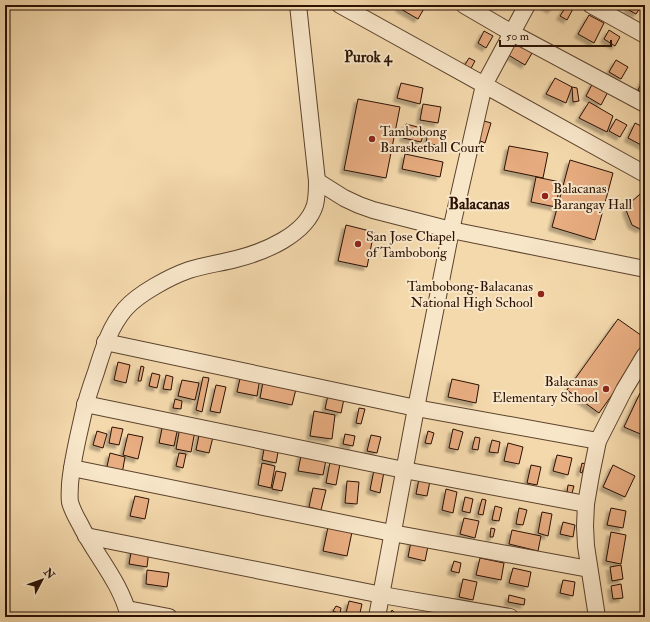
<svg xmlns="http://www.w3.org/2000/svg" width="650" height="622" font-family="'IM FELL Double Pica',serif">
<defs>
<filter id="shadow"><feDropShadow dx="-3.5" dy="3.5" stdDeviation="1" flood-color="#0004"/></filter>
</defs>
<rect width="100%" height="100%" fill="#f4d9ac"/>
<filter id="stains"><feTurbulence type="fractalNoise" baseFrequency=".005" numOctaves="4"/><feColorMatrix values="0 0 0 0 .2 0 0 0 0 .09 0 0 0 0 .02 0 0 0 .5 -.17"/></filter>
<radialGradient id="worn" r=".72"><stop offset=".6" stop-color="#630" stop-opacity="0"/><stop offset="1" stop-color="#630" stop-opacity=".3"/></radialGradient>
<g fill="#e8ad81" stroke="#2a1103" filter="url(#shadow)">
<polygon points="401,5 426,5 418,19 399,8"/>
<polygon points="543,5 554,5 551,10"/>
<polygon points="567,5 575,5 567,20 560,16"/>
<polygon points="614,5 623,5 621,9"/>
<polygon points="629,5 635,5 640,8 636,14 627,9"/>
<polygon points="589,15 604,23 594,43 578,34"/>
<polygon points="609,30 620,37 615,46 604,39"/>
<polygon points="484,31 493,36 486,48 478,43"/>
<polygon points="514,37 535,48 525,65 505,53"/>
<polygon points="469,58 475,61 469,72 463,68"/>
<polygon points="616,60 628,67 621,79 609,72"/>
<polygon points="645,77 645,94 638,90"/>
<polygon points="555,78 572,87 566,103 546,94"/>
<polygon points="595,79 610,88 601,105 586,96"/>
<polygon points="401,83 423,88 420,104 397,98"/>
<polygon points="572,87 577,88 579,101 573,102"/>
<polygon points="358,99 400,107 386,178 344,170"/>
<polygon points="589,102 613,116 607,132 579,118"/>
<polygon points="423,104 441,107 438,123 420,120"/>
<polygon points="616,119 627,125 620,137 609,131"/>
<polygon points="484,121 491,123 485,143 478,140"/>
<polygon points="635,123 645,128 645,147 628,138"/>
<polygon points="406,124 425,129 421,142 403,138"/>
<polygon points="428,132 443,135 441,146 426,143"/>
<polygon points="509,146 548,153 543,178 504,170"/>
<polygon points="405,154 443,162 440,177 402,169"/>
<polygon points="570,160 613,173 595,240 552,227"/>
<polygon points="536,177 560,182 556,207 531,202"/>
<polygon points="645,190 645,226 640,229 632,225 626,210 631,202"/>
<polygon points="346,225 374,232 367,267 338,261"/>
<polygon points="618,319 645,338 645,349 599,413 567,390"/>
<polygon points="118,362 130,365 126,383 114,380"/>
<polygon points="141,366 144,367 141,381 138,381"/>
<polygon points="152,373 160,375 157,388 149,386"/>
<polygon points="241,374 260,378 257,396 237,392"/>
<polygon points="166,375 173,377 171,390 163,389"/>
<polygon points="203,377 209,378 202,412 196,410"/>
<polygon points="264,377 297,385 292,405 260,398"/>
<polygon points="452,379 479,385 476,403 448,397"/>
<polygon points="182,380 199,383 195,400 178,396"/>
<polygon points="216,385 226,387 220,413 210,411"/>
<polygon points="640,393 645,396 645,436 624,427"/>
<polygon points="328,395 344,399 341,413 325,409"/>
<polygon points="175,399 182,401 181,409 173,408"/>
<polygon points="359,408 365,409 361,424 356,423"/>
<polygon points="314,411 335,415 332,439 310,436"/>
<polygon points="163,424 178,427 174,446 159,443"/>
<polygon points="112,427 123,429 119,445 109,443"/>
<polygon points="180,427 195,431 191,452 176,449"/>
<polygon points="453,429 463,432 458,450 449,448"/>
<polygon points="200,430 214,433 209,453 196,450"/>
<polygon points="97,431 107,434 103,448 93,445"/>
<polygon points="428,431 434,433 431,444 425,443"/>
<polygon points="128,434 143,437 138,459 123,455"/>
<polygon points="345,434 355,436 353,446 343,444"/>
<polygon points="371,435 381,437 377,453 367,451"/>
<polygon points="475,437 480,438 478,450 472,449"/>
<polygon points="492,440 500,442 498,453 489,452"/>
<polygon points="508,443 523,447 519,464 504,461"/>
<polygon points="265,444 279,447 276,463 262,460"/>
<polygon points="302,451 327,455 323,475 298,471"/>
<polygon points="110,453 125,457 122,474 106,471"/>
<polygon points="179,453 186,454 183,468 176,466"/>
<polygon points="557,455 572,458 568,475 553,471"/>
<polygon points="330,462 340,464 336,485 326,483"/>
<polygon points="262,463 275,466 271,488 258,485"/>
<polygon points="582,463 585,464 582,473 580,472"/>
<polygon points="531,465 541,467 537,485 527,483"/>
<polygon points="613,465 635,476 625,497 603,487"/>
<polygon points="374,470 384,472 380,493 370,490"/>
<polygon points="276,471 286,473 282,491 272,489"/>
<polygon points="419,479 430,481 427,496 416,494"/>
<polygon points="347,481 359,482 357,504 345,503"/>
<polygon points="568,485 574,486 572,493 567,492"/>
<polygon points="313,488 326,490 321,510 309,507"/>
<polygon points="446,489 457,492 453,513 442,510"/>
<polygon points="135,496 149,499 145,519 130,516"/>
<polygon points="465,497 473,499 470,513 462,511"/>
<polygon points="482,499 486,500 483,515 478,514"/>
<polygon points="495,506 502,508 499,521 492,520"/>
<polygon points="519,508 527,510 523,525 516,524"/>
<polygon points="611,508 626,511 623,528 607,525"/>
<polygon points="542,512 552,514 548,536 538,533"/>
<polygon points="464,518 479,521 475,538 460,534"/>
<polygon points="563,522 575,525 573,537 560,534"/>
<polygon points="328,527 352,532 347,556 323,551"/>
<polygon points="491,528 495,529 493,537 490,537"/>
<polygon points="512,530 541,536 538,551 509,544"/>
<polygon points="611,532 626,535 621,564 606,561"/>
<polygon points="412,537 429,541 425,561 408,557"/>
<polygon points="132,547 149,550 147,567 129,564"/>
<polygon points="480,558 504,563 501,580 476,575"/>
<polygon points="454,561 461,563 459,573 451,571"/>
<polygon points="621,565 623,579 612,581 610,567"/>
<polygon points="513,568 531,572 528,587 509,583"/>
<polygon points="147,570 169,573 167,587 146,584"/>
<polygon points="463,579 477,582 473,600 459,597"/>
<polygon points="563,580 575,582 573,596 560,593"/>
<polygon points="621,584 623,598 613,599 611,586"/>
<polygon points="509,595 525,599 524,605 508,602"/>
<polygon points="349,601 362,604 359,617 345,617"/>
<polygon points="336,606 341,608 340,614 333,611"/>
<polygon points="392,610 399,617 389,617"/>
<polygon points="430,613 442,616 441,617 429,617"/>
</g>
<g fill="none" stroke-linecap="round" stroke-linejoin="round">
<g stroke="#5c432d" stroke-width="18">
<g id="street">
<polyline points="340,5 645,174"/>
<polyline points="464,5 512,33 645,104"/>
<polyline points="591,5 645,35"/>
<polyline points="317,181 344,198 359,205 373,210 451,230 645,269"/>
<polyline points="105,342 416,408 598,441"/>
<polyline points="85,404 404,470 586,504"/>
<polyline points="72,468 392,533 589,569"/>
<polyline points="86,536 382,595 510,617"/>
<polyline points="127,609 169,617"/>
<path d="M129 617C121 582 95 555 80 524 76 517 72 510 70 502 69 496 70 489 70 484 72 461 78 438 83 415 86 401 91 386 96 372 103 350 109 328 125 309 138 294 169 277 189 270 204 265 221 263 236 259 264 252 306 235 315 205 317 197 317 189 317 181L298 5"/>
<polyline points="377,617 416,408 451,230 484,85 527,5"/>
<polyline points="597,617 586,546 585,526 586,504 591,475 598,441 624,390 645,355"/>
</g>
</g>
<use href="#street" stroke="#f8e6c9" stroke-width="16"/>
</g>
<g fill="#8f2418" stroke="#f8e6c9" stroke-width="1.5">
<circle cx="372" cy="139" r="4"/>
<circle cx="545" cy="196" r="4"/>
<circle cx="358" cy="244" r="4"/>
<circle cx="541" cy="294" r="4"/>
<circle cx="606" cy="389" r="4"/>
</g>
<g text-anchor="middle" stroke-width="4" stroke-linejoin="round" paint-order="stroke">
<g font-size="14" fill="#2a1103" stroke="#f8e6c9" text-anchor="start">
<text x="380" y="136">Tambobong<tspan x="380" dy="16">Barasketball Court</tspan></text>
<text x="553" y="193">Balacanas<tspan x="553" dy="16">Barangay Hall</tspan></text>
<text x="366" y="241">San Jose Chapel<tspan x="366" dy="16">of Tambobong</tspan></text>
<text x="533" y="291" text-anchor="end">Tambobong-Balacanas<tspan x="533" dy="16">National High School</tspan></text>
<text x="598" y="386" text-anchor="end">Balacanas<tspan x="598" dy="16">Elementary School</tspan></text>
</g>
<g font-size="15" font-weight="bold" fill="#2a1103" stroke="#f8e6c9">
<text x="368" y="62">Purok 4</text>
</g>
<g font-size="16" font-weight="bold" fill="#2a1103" stroke="#f8e6c9">
<text x="479" y="209">Balacanas</text>
</g>
</g>
<rect width="650" height="622" fill="none" stroke="#f4d9ac" stroke-width="20"/>
<rect x="6" y="6" width="638" height="610" fill="none" stroke="#2a1103" stroke-width="2"/>
<rect x="10" y="10" width="630" height="602" fill="none" stroke="#2a1103"/>
<g transform="translate(42 580) rotate(49)" stroke="#f8e6c9" stroke-width="3" paint-order="stroke">
<path d="M0-3L7 15L0 10L-7 15Z" fill="#2a1103"/>
<text y="-6" font-size="11" font-weight="bold" text-anchor="middle" fill="#2a1103">N</text>
</g>
<path d="M500 40v6h111v-6" fill="none" stroke="#2a1103" stroke-width="2"/>
<text x="506" y="40" font-size="12" fill="#2a1103" stroke="#f8e6c9" stroke-width="3" paint-order="stroke">50 m</text>
<rect width="100%" height="100%" filter="url(#stains)"/>
<rect width="100%" height="100%" fill="url(#worn)"/>
</svg>
